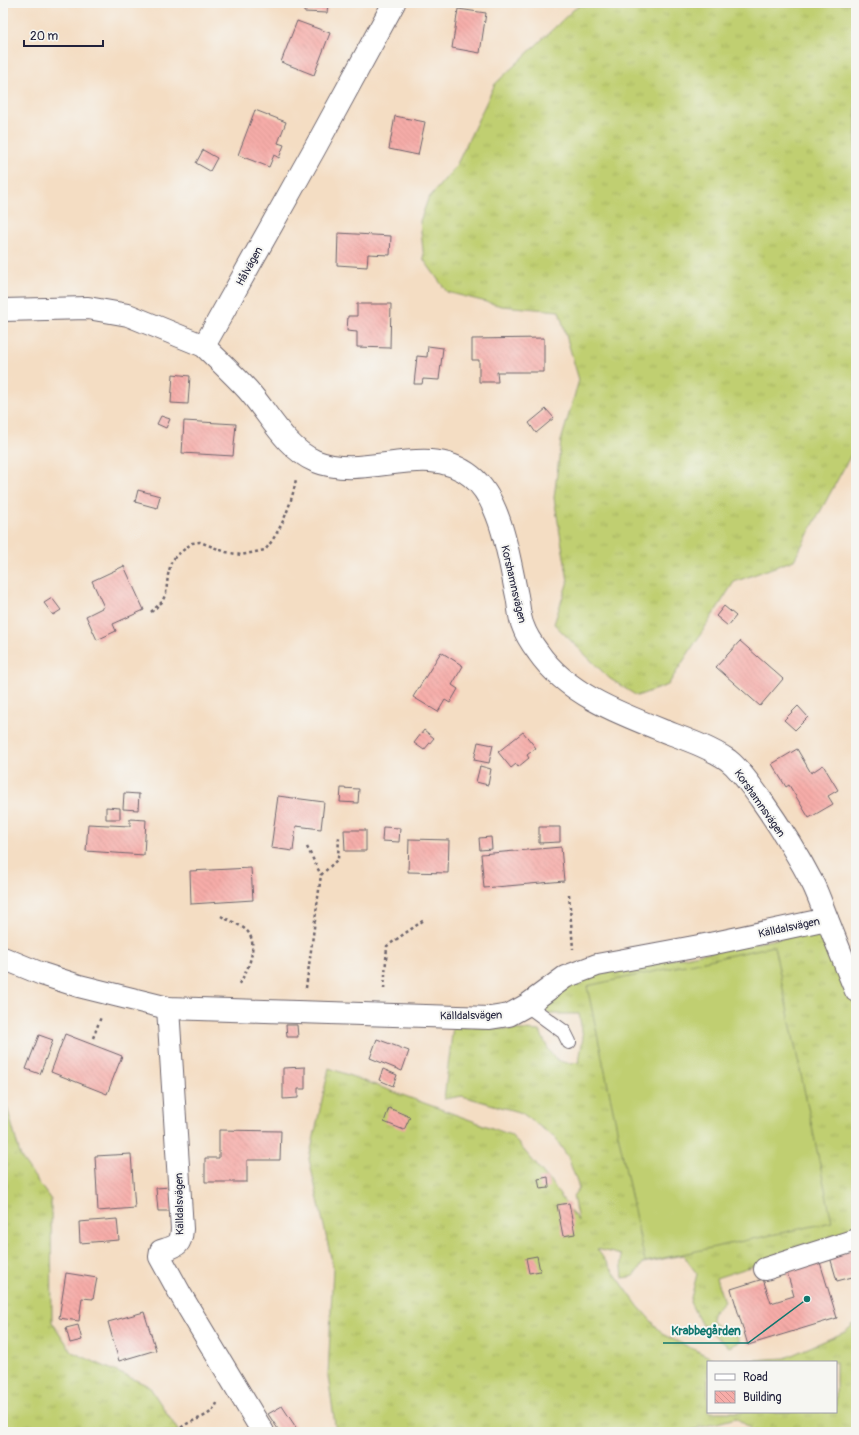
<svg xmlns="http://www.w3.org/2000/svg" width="859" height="1435" font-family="Pangolin,sans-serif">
<defs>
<pattern id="grass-tufts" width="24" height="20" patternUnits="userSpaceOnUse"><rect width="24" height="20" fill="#c0cf71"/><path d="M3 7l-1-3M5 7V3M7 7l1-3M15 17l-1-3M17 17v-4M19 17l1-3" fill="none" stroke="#a5b163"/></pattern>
<pattern id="building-back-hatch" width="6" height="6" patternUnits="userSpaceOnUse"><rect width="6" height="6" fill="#f6aca8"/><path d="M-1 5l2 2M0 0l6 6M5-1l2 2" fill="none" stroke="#d39492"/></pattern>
</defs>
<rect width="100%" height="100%" fill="#f6f6f2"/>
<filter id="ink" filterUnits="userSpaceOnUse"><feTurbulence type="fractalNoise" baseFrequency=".025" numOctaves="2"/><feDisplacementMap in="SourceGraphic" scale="8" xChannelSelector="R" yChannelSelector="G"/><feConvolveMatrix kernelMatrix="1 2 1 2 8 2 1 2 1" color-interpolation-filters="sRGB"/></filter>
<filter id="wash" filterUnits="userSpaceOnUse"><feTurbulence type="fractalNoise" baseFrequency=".012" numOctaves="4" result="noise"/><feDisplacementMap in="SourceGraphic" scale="16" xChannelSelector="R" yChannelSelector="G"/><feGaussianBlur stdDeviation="0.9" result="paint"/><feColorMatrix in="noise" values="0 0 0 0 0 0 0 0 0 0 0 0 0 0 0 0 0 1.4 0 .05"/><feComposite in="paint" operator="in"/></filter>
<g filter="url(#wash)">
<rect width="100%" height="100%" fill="#f4ddc3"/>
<g fill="url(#grass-tufts)" stroke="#717856" fill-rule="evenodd">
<polygon points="584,3 856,3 856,450 852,453 794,560 734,582 668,685 637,696 609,678 554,624 568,581 554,498 561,441 579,380 559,311 502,306 447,292 424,260 420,221 428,199 456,166 495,84 573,10"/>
<path d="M818 931 827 953 840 970 848 992 856 1002V1233L716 1278 724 1302C716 1307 712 1312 712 1322L727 1332 734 1328 740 1342 729 1347 701 1324 690 1302 697 1274 683 1255 643 1263 634 1276 623 1278 621 1255 597 1249 638 1306 664 1335 720 1362 785 1358 845 1332 856 1322V1432H756L736 1418 684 1432H336L328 1376 333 1267 309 1159 329 1068 511 1135 550 1181 578 1221 573 1196 579 1188 568 1157 555 1138 522 1113 462 1096 444 1099 453 1026 540 1031C549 1051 553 1067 579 1062L583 1037 579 1014H551L539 1008 581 977ZM708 1362H836V1412H708Z"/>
<polygon points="3,1100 7,1107 21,1158 51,1200 52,1322 72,1352 149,1386 179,1432 3,1432"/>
</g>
<polygon fill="#c0cf71" stroke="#717856" points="774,946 832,1222 645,1262 587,986"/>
<g id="blocks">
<g fill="url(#building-back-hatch)">
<polygon points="304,3 328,3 327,13 304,12"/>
<polygon points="458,9 486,13 480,53 452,48"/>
<polygon points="297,21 330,33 314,75 281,62"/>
<polygon points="255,110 286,122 278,143 284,145 279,158 274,155 269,167 238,155"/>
<polygon points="395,116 425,122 418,155 389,149"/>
<polygon points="203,150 217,158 210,171 196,163"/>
<polygon points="338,233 391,236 390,255 368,254 367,267 337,265"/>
<polygon points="357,304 391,304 390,348 357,347 357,332 347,331 348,316 357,316"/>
<polygon points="544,338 544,372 497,372 498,382 479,382 479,360 472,360 472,339"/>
<polygon points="428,346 443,348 439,380 423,379 422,384 414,384 417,356 427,357"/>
<polygon points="173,374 190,376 188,404 171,403"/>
<polygon points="546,409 554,418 536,433 529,423"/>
<polygon points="161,416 170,419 166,428 157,424"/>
<polygon points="184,421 236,424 233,456 182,453"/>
<polygon points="138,490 160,496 157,508 135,502"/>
<polygon points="124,566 144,610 113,624 116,631 97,640 86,616 104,607 92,581"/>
<polygon points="52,598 61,610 53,615 44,603"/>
<polygon points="724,606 736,616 728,626 716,616"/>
<polygon points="740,641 783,679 760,706 716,667"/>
<polygon points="441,652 463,666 452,685 458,689 450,703 445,700 438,712 413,697"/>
<polygon points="798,706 808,717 795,730 784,720"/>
<polygon points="424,730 434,738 424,750 414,743"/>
<polygon points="523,732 536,748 527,755 529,758 518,767 516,764 511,768 498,752"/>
<polygon points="478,742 493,745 489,763 474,760"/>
<polygon points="797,749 811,773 823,765 838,790 828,796 833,804 809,818 789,785 786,787 772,764"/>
<polygon points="480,766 491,769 488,785 476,782"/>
<polygon points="341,788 359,789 358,803 340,802"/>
<polygon points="124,793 139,794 138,810 123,809"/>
<polygon points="278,796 324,802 321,829 296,826 293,851 271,848"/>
<polygon points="106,807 120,808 120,819 106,819"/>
<polygon points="130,819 146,820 144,855 86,851 88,824 130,826"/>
<polygon points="383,827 400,828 399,842 382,841"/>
<polygon points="539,827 560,827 560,842 539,843"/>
<polygon points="344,830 366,830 366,851 345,851"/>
<polygon points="491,837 492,849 480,850 479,838"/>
<polygon points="409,839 449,840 448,873 408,872"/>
<polygon points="561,847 564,881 484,888 481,854"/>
<polygon points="251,868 253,900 191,904 190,871"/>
<polygon points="286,1025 297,1025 298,1037 287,1037"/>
<polygon points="65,1034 122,1056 107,1094 51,1072"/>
<polygon points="39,1035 53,1040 40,1074 26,1069"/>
<polygon points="377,1039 409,1051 402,1071 370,1058"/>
<polygon points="305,1067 305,1089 298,1089 298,1098 283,1099 283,1068"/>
<polygon points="383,1069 397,1075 393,1086 379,1080"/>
<polygon points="389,1108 410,1117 404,1130 384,1122"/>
<polygon points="219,1130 281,1131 280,1160 247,1160 247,1182 205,1182 205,1158 219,1158"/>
<polygon points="131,1154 135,1208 98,1211 95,1156"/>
<polygon points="548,1177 549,1188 540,1189 538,1179"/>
<polygon points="171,1187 173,1211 158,1211 156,1188"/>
<polygon points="569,1203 575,1234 563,1236 557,1205"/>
<polygon points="117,1219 119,1240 80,1243 79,1222"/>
<polygon points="855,1249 856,1276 837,1281 830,1257"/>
<polygon points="537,1256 540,1271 529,1273 526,1258"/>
<polygon points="819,1259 837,1318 748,1345 731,1289 763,1279 771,1303 794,1296 786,1269"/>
<polygon points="66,1273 97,1278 93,1299 82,1298 79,1321 59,1318"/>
<polygon points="144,1312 156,1350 119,1361 108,1322"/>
<polygon points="78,1325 82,1340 70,1343 66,1328"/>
<polygon points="282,1406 299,1432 280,1432 268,1414"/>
</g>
</g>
</g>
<g filter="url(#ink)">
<use href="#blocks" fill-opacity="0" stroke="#6c636b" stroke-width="1"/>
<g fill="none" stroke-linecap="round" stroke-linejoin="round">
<g stroke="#6c636b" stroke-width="16">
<polyline id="lane" points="527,1005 564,1032 569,1042"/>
</g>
<g stroke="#6c636b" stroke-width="24">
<g id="street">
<polyline points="3,310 88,308 128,315 204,346 315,148 394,3"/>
<path d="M204 346C218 360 233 374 247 389 268 412 285 448 315 461 366 482 425 440 471 476 502 500 509 560 517 596 519 606 519 617 523 626 526 635 532 644 538 652 566 693 618 713 664 731 685 739 709 747 728 760 741 770 750 785 760 798 779 825 798 855 813 884 818 894 822 906 826 916 836 941 846 967 856 991"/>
<polyline points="3,958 42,974 79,986 168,1008 490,1018 509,1015 527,1005 565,977 597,965 710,944 827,919"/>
<path d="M168 1008 182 1229C181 1246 176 1246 161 1251L160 1257 182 1297 263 1432"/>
<polyline points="765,1269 856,1240"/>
</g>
</g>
<g stroke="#6c636b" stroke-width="2.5" stroke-dasharray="3 3" stroke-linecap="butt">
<path d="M151 612 162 602 166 593 168 575 171 563 175 557 192 543 200 542 226 552 241 555 265 550C281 531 292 503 296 479"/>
<polyline points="307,847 321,875"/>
<polyline points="569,894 573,949"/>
<path d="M221 916C229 921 242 925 248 932 259 945 247 975 237 986"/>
<polyline points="306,988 321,875 338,859 339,836"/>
<polyline points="384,989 387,946 424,920"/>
<polyline points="93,1038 101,1017"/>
<path d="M177 1432C187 1418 211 1420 217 1403"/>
</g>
<use href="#lane" stroke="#fff" stroke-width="14"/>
<use href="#street" stroke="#fff" stroke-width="22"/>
</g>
</g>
<g text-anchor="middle" stroke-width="4" stroke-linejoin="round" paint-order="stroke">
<g font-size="11" fill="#22223b" stroke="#f6f6f2">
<text transform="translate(249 266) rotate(-61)" y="4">Hålvägen</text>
<text transform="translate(514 584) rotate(77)" y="4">Korshamnsvägen</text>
<text transform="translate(760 803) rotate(55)" y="4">Korshamnsvägen</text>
<text transform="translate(789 927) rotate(-12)" y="4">Källdalsvägen</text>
<text transform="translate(471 1015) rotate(-1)" y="4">Källdalsvägen</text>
<text transform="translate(179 1204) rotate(-91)" y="4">Källdalsvägen</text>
</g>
</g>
<path fill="none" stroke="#0f766e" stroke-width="1.5" d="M807 1299L748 1343H663"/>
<circle fill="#0f766e" stroke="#f6f6f2" stroke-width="1.5" cx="807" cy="1299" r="4"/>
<g font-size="12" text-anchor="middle" font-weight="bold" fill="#0f766e" stroke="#f6f6f2" stroke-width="4" stroke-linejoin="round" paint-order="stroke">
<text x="706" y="1335">Krabbegården</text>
</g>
<rect width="859" height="1435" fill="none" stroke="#f6f6f2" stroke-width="16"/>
<rect x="707" y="1361" width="130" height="52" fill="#f6f6f2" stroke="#a1a1a9"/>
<rect x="715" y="1374" width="20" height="6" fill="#ffffff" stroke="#a1a1a9"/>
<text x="743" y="1381" font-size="12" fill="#22223b">Road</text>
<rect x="715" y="1391" width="20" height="12" fill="url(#building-back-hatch)" stroke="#a1a1a9"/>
<text x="743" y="1401" font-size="12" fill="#22223b">Building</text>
<path d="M24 40v6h79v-6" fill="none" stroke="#22223b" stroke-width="2"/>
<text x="30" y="40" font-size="12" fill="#22223b" stroke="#f6f6f2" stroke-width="3" paint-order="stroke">20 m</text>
</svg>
